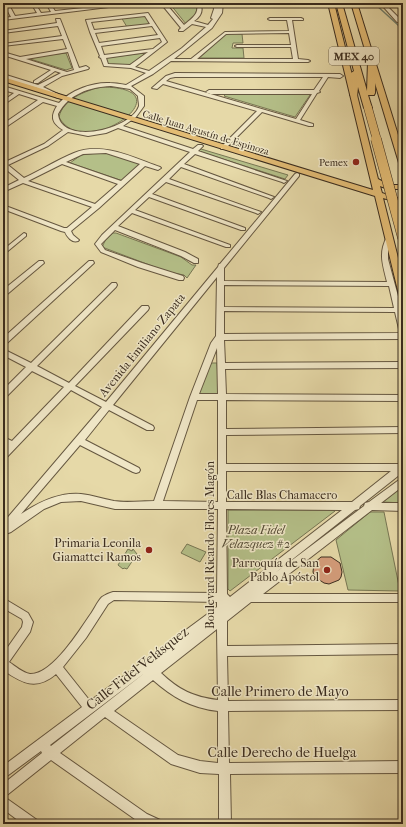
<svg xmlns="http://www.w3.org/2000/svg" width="406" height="827" font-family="'IM FELL French Canon',serif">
<rect width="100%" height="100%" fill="#e6d9a8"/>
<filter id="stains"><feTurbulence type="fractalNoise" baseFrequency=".005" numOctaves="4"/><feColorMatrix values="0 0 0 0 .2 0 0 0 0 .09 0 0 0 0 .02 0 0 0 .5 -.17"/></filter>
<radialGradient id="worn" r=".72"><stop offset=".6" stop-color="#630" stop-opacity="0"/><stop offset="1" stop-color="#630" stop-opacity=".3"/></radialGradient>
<g fill="#b4bf88" stroke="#777653">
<path d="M177 3H196C199 13 193 18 186 24L170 4Z"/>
<polygon points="145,14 151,24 127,27 121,17"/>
<polygon points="227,33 242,34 243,43 233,43 232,48 243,48 244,58 199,58"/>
<polygon points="66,53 72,68 66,70 30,59 32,57"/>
<polygon points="144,53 144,55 128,66 108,65 105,58"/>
<path d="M101 87C192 87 83 164 59 117 63 99 85 91 101 87Z"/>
<polygon points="226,94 307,94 310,95 295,117 224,96"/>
<polygon points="201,149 288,175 285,179 198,151"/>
<polygon points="105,152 142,164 123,181 70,163 81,155"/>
<polygon points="113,233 116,233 181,257 192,265 196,265 187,278 184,275 168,272 102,247 106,239"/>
<polygon points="208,363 217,363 219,394 198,394"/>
<polygon points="403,486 403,503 383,502"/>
<polygon points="228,510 332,510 335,511 230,591 228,589"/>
<polygon points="370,512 384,512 400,591 348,590 336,540"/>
<polygon points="187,544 206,552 200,562 181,553"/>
<polygon points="128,549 132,551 133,549 137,554 127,569 124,568 123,569 118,565"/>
</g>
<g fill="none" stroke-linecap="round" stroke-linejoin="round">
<polyline stroke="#718170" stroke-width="1.5" points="374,3 398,25 403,34"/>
</g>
<polygon fill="#d59d7b" stroke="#3a2c1e" points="321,557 331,557 340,563 342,572 341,577 339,580 329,584 324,583 315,577 313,572 314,563"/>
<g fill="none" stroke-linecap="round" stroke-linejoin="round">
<g stroke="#655740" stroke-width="2">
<g id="minor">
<polygon points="31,3 35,3 41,13 51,12 46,3 50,3 55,11 129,3 125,5 3,20 3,18 11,17 5,6 7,5 9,5 15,16 37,13"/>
<polygon points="153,3 158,3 158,4 156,5"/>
<path d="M196 3H200C204 11 200 17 194 21L208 25 213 19 211 18 214 9 213 3H217L218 7 219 3H223L222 13 212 28 174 59H191L225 32 289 31 287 20H270L268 19 270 18H301L303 19V20H292L298 59 308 60 310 61 308 62H296L171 61 153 74 131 86 144 96V106L136 117 123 126 193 149 198 145H202L203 146 198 151 287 181 284 183 282 182 195 154 184 164 274 197 271 199 269 198 181 167 169 179 261 212 258 214 256 213 166 182 152 194 245 228V230H241L149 197 135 210 230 245V247H226L132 213 118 226 185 252 198 259V263H194L181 256 115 230 101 244 105 250 142 263 183 276 184 278 183 280H179L138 267 101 252 95 244 102 235 190 152 118 128 106 133 88 136 68 132 48 146 8 165 24 178C41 170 57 160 74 153 102 141 134 158 160 167L161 168 158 170 145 166 99 208 71 231 73 235 79 240 78 241C72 243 67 237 65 232L61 231 3 209V205L64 228H67L92 207 23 183 3 192V188L19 180 3 167V163L44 144 63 130C52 123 50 117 57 106L43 102 3 129V124L38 100 19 94 3 105V101L14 93 3 90V86L59 103C71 90 93 82 110 83 115 83 121 84 126 85L146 73 131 68 104 66 101 58 99 57 100 56 90 32 86 20 148 13 167 42 135 67 149 71 182 48 206 27 192 24 183 31H179V30L181 28 163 6 167 5 184 25C191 19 201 13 196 3ZM145 16 150 24 94 30 91 22ZM152 26 158 35 99 43 95 33ZM289 33 291 45H237L235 46 237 47H291L293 59H197L226 34ZM160 38 162 42 153 49 104 55 101 46ZM148 52 130 65 108 64 106 58ZM111 86 130 89 138 96C138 99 139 103 139 106 131 130 61 146 58 114 69 94 89 87 111 86ZM106 153 140 164 121 181 66 162 83 154ZM62 164 118 184 95 204 28 181Z"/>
<polygon points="380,3 384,3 401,20 403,21 403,23 397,22"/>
<path d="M56 19H60L62 24 79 68 86 66 89 68 88 69 62 76 43 87 60 95 61 96 58 98 37 88 3 78V74L38 85 61 73 55 71 38 83H34V81L51 70 3 55V52L20 57 67 49 63 39 3 46V44L62 36 58 26 3 33V31L57 23ZM68 52 74 70 67 72 26 59Z"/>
<path d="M175 73 340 74 343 76 340 78 328 77 319 91 320 92 317 93 300 120 313 124V126H309L262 112 225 149H221V147L257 111 163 84 157 89 152 88 166 76ZM175 77H323L314 90H209L206 92 209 94H312L296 119 166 81 170 78Z"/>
<path d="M297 173 299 174V176L224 268V281L387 282C383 265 378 253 387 237H391L392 238 388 249V259L403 315V332L399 329 395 312 224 311V334L403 333V339L224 340 225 363 403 362V368L225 369 226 394 403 395V401L226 400V429L403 427V433L226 435V464H403V472L360 506 359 509 355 510 275 573 364 506 365 503 369 502 403 477V486L381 503H403V511L372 510 263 594H403V602H251L227 621V646L403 644V654L227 656 228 701 403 700V710L228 711 229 763 403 761V773L230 774 231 824H219V774L200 773 171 764 105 717 60 753 147 814 160 820 162 824H143L139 822 51 760 7 795 3 796 37 820 39 824H23L3 809V784L42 753 41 751 3 779V766L82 707 56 674C36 691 22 683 3 670V654L22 627 23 622 22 619 3 608V598L28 613 33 622 30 632 9 662C15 666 23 673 30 674 52 675 79 631 90 615 94 610 97 602 102 597 105 595 109 593 113 592L217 593 218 509H115L81 501 61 502 44 509 11 532 3 535V523L102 407 71 390 6 458 3 459V451L7 446 3 444V437L12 441 64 387 32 371 6 397 3 398V390L26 367 3 355V349L31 363 112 283H116L117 285 116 287 37 366 69 383 142 306H148L149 308 148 310 75 386 106 402 218 267 219 264H220L295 174ZM217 277 216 336 211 343 190 397 154 501C141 501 127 503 114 501 103 499 92 495 81 494 59 492 39 502 21 514L80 445 133 472 136 473 139 472 140 470 139 468 85 440 109 410 147 430H153L154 428 153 426 113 405ZM224 285 389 286 394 308 224 307ZM217 348 218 394H199ZM197 400H218V502L163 501ZM226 471H391L352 502H226ZM226 509 342 510 230 597 227 594ZM114 600 217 602V607L90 701 63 667 86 638 108 604ZM217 629 218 700C193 697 179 690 161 673ZM146 672 51 746 50 745ZM153 680C172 697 191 708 218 711V763L200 761 178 755 114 711Z"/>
<polygon points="24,233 26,234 26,236 3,255 3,250"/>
<polygon points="39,261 43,261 44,263 5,296 3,296 3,290"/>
<polygon points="89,261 93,261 94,263 6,344 3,345 3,338"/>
</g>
</g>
<g stroke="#3a2c1e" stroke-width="2">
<g id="major">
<polygon points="328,3 334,3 378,179 389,185 403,185 403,189 388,189 380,186 382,193 403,200 403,204 383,198 403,278 403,298 399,295 375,196 3,81 3,77 373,190"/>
<polygon points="351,3 357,3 403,151 403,165 399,163"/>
</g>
</g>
<g stroke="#3a2c1e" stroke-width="2">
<polygon id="highway" points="336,3 342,3 367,91 368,62 372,60 376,62 375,93 374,95 368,95 372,108 371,110 368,110 364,108 358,87 357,97 354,97 350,95 351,73 354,71"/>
</g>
<use href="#minor" fill="#efe6c6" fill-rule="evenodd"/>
<use href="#major" fill="#e3bc74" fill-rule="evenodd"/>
<use href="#highway" fill="#e3bc74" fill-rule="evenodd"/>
<g stroke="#3a2c1e" stroke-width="9" stroke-linecap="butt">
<polyline id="highway-bridge-far1" points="368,108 377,140"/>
</g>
<g stroke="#3a2c1e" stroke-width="11" stroke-linecap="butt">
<polyline id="highway-bridge" points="376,139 403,238"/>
</g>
<use href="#highway-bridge-far1" stroke="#e3bc74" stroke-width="8"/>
<use href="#highway-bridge" stroke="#e3bc74" stroke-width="10"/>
</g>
<g fill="#8f2418" stroke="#efe6c6" stroke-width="1.5">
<circle cx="356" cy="162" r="4"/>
<circle cx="149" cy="550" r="4"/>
<circle cx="327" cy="570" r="4"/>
</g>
<g text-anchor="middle" stroke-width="3" stroke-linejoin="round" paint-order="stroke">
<g font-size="10" fill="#3a2c1e" stroke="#efe6c6">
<text transform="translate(206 132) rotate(17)" y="4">Calle Juan Agustín de Espinoza</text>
</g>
<g font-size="10" fill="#3a2c1e" stroke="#efe6c6" text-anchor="end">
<text x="348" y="166">Pemex</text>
</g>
<rect fill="#efe6c6" stroke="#706450" stroke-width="1" x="329" y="47" width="50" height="18" rx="3"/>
<g font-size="11" font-weight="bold" fill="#3a2c1e">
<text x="354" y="60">MEX 40</text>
</g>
<g font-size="12" fill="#3a2c1e" stroke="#efe6c6">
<text transform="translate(142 345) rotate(-51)" y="4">Avenida Emiliano Zapata</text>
<text x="282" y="499">Calle Blas Chamacero</text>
<text transform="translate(210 545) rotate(-90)" y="4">Boulevard Ricardo Flores Magón</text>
</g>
<g font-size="12" font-style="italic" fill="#524933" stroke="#efe6c6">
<text x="256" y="534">Plaza Fidel<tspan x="256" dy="14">Velazquez #2</tspan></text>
</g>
<g font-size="12" fill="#3a2c1e" stroke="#efe6c6" text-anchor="end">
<text x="141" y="547">Primaria Leonila<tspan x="141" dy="14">Giamattei Ramos</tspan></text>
<text x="319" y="567">Parroquía de San<tspan x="319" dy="14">Pablo Apóstol</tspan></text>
</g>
<g font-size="14" fill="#3a2c1e" stroke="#efe6c6">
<text transform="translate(137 668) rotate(-38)" y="5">Calle Fidel Velásquez</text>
<text x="280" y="696">Calle Primero de Mayo</text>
<text x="282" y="757">Calle Derecho de Huelga</text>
</g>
</g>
<rect width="406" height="827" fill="none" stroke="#e6d9a8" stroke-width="16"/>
<rect x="4" y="4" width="398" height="819" fill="none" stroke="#3a2c1e" stroke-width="2"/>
<rect x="8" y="8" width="390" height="811" fill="none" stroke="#3a2c1e"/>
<rect width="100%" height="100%" filter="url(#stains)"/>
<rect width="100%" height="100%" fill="url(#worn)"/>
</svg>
